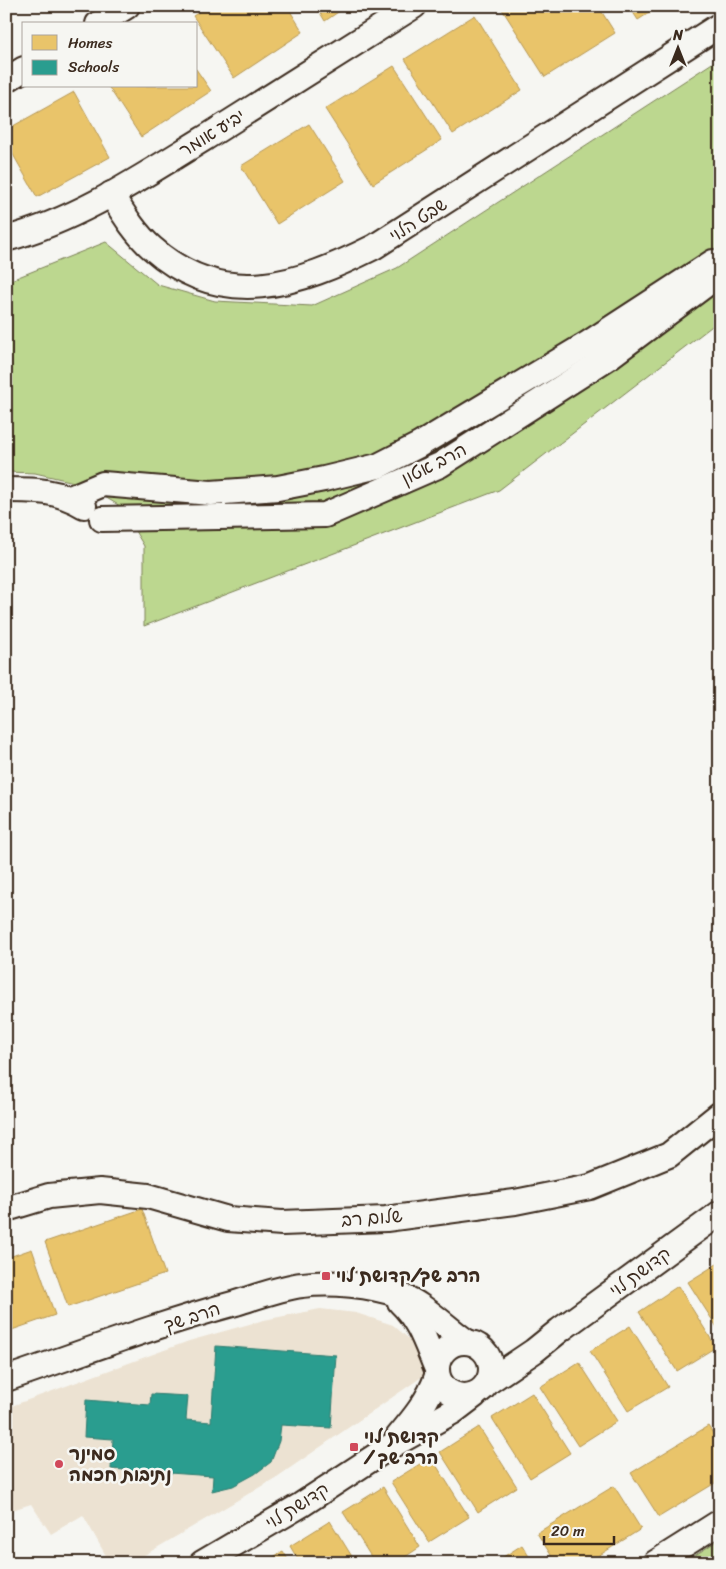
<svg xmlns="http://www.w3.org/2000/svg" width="726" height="1569" font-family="Sriracha,'Playpen Sans Hebrew',sans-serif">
<rect width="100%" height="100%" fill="#f6f6f2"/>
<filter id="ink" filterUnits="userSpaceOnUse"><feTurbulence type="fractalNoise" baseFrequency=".02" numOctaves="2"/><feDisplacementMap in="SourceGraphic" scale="10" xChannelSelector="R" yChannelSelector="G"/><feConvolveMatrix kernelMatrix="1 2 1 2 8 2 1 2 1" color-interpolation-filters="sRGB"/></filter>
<g filter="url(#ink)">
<polygon fill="#ece2d2" points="320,1309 356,1313 393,1325 424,1352 429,1372 277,1477 131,1563 110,1563 83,1515 51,1534 31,1504 6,1512 6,1408 189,1341 264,1320"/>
<g fill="#bcd78f" stroke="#7c8056">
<polygon points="720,58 720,320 499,490 144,626 144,546 120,506 83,484 35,473 6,472 6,282 106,242 158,285 215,301 312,306 397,268"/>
<polygon points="720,1539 720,1563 683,1563"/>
</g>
<g fill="#e9c46a" stroke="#b59653">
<polygon points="208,6 287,6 303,32 234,78 193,16"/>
<polygon points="316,6 347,6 325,21"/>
<polygon points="500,6 598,6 615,33 545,77"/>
<polygon points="629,6 660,6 638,20"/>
<polygon points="475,15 522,90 453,134 405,59"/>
<polygon points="394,66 442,140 373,184 325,109"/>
<polygon points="196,69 211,91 141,137 108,86 196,86"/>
<polygon points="74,92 110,157 37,197 6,142 6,130"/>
<polygon points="309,124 345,181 277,224 241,166"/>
<polygon points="142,1209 165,1274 68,1307 45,1242"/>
<polygon points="32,1249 55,1315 6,1332 6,1258"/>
<polygon points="720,1262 720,1332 688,1282"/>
<polygon points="678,1286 716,1347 677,1371 639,1312"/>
<polygon points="630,1326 668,1387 628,1411 590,1351"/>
<polygon points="579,1362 617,1421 578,1446 540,1387"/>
<polygon points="532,1393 570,1453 530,1478 492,1418"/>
<polygon points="708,1426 720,1444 720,1480 659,1517 631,1473"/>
<polygon points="479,1427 517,1487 478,1512 440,1452"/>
<polygon points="431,1457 469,1517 429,1542 391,1482"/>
<polygon points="614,1486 641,1529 587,1563 556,1563 537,1533"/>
<polygon points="383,1487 420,1547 396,1563 375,1563 343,1512"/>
<polygon points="330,1521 356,1563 300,1563 290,1546"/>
<polygon points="522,1545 533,1563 494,1563"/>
<polygon points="283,1551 290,1563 264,1563"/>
</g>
<polygon fill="#2a9d8f" stroke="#2f7a6d" points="216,1346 336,1355 331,1428 281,1425 279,1441 271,1462 255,1474 233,1486 212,1491 213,1476 111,1469 113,1439 84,1437 86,1400 150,1405 151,1394 188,1396 186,1420 211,1422"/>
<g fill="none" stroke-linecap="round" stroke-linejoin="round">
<g stroke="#3b2a1e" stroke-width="28">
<g id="minor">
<polyline points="98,24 127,6"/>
<polyline points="6,80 24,69"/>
<path d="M111 194C123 213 135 233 152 248 223 311 298 285 374 247L720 25"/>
<path d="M6 239C78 220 143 176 205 138 275 94 345 50 414 6"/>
<path d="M6 490C36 490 57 490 84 506"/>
<polyline points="70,498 103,484 211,493 278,488 324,479 378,466 419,445 587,344 713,262 720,268"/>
<polyline points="102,519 325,515 440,465 609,357 720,274"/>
<polyline points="6,1209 49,1196 100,1191 148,1196 228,1219 282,1223 386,1219 515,1202 590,1187 669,1155 720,1114"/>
<path d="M400 1302C419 1320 426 1343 436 1367"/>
<circle cx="464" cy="1369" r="27"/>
<path d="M6 1379C82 1353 158 1324 236 1303 255 1297 283 1287 302 1285 330 1281 372 1285 399 1295 424 1304 444 1326 467 1342"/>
<polyline points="488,1382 534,1351 560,1330 720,1213"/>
<path d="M398 1437C414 1418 429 1400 437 1376"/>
<polyline points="202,1563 301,1505 391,1446 454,1411 475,1395"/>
<polyline points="655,1563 720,1522"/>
</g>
</g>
<use href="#minor" stroke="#f6f6f2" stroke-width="24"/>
</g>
</g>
<g fill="#d1495b" stroke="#f6f6f2" stroke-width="2">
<rect x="321" y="1271" width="10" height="10" rx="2.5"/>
<rect x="349" y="1442" width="10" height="10" rx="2.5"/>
<circle cx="59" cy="1464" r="5"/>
</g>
<g text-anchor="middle" stroke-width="5" stroke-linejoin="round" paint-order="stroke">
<g font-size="18" fill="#3b2a1e" stroke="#f6f6f2">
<text transform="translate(212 133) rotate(-32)" y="6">יביע אומר</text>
<text transform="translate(418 220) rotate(-33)" y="6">שבט הלוי</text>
<text transform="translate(434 464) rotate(-27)" y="6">הרב אטון</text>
<text transform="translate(372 1218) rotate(-4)" y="6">שלום רב</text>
<text transform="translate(640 1272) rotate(-36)" y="6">קדושת לוי</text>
<text transform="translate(192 1317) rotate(-18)" y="6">הרב שך</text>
<text transform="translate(297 1506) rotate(-32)" y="6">קדושת לוי</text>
</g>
<g font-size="18" font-weight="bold" fill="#3b2a1e" stroke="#f6f6f2" text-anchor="start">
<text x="336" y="1282">הרב שך/קדושת לוי</text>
<text x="364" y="1443">קדושת לוי<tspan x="364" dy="21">/ הרב שך</tspan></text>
<text x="69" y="1460">סמינר<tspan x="69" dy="21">נתיבות חכמה</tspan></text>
</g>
</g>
<rect width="726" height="1569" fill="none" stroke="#f6f6f2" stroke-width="25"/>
<rect x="12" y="12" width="701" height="1544" fill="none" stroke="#3b2a1e" stroke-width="2" filter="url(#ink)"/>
<rect x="22" y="22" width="175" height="65" fill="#f6f6f2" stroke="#aba49d"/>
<rect x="32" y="35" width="25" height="15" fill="#e9c46a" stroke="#aba49d"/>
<text x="68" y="48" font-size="15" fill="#3b2a1e">Homes</text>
<rect x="32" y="60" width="25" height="15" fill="#2a9d8f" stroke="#aba49d"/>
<text x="68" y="72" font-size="15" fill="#3b2a1e">Schools</text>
<g transform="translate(678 48)" stroke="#f6f6f2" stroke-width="4" paint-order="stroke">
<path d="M0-4L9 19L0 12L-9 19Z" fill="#3b2a1e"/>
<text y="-8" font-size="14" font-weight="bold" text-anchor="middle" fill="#3b2a1e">N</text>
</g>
<path d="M544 1536v8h70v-8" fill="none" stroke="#3b2a1e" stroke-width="2.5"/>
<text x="551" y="1536" font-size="15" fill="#3b2a1e" stroke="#f6f6f2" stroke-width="4" paint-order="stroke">20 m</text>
</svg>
